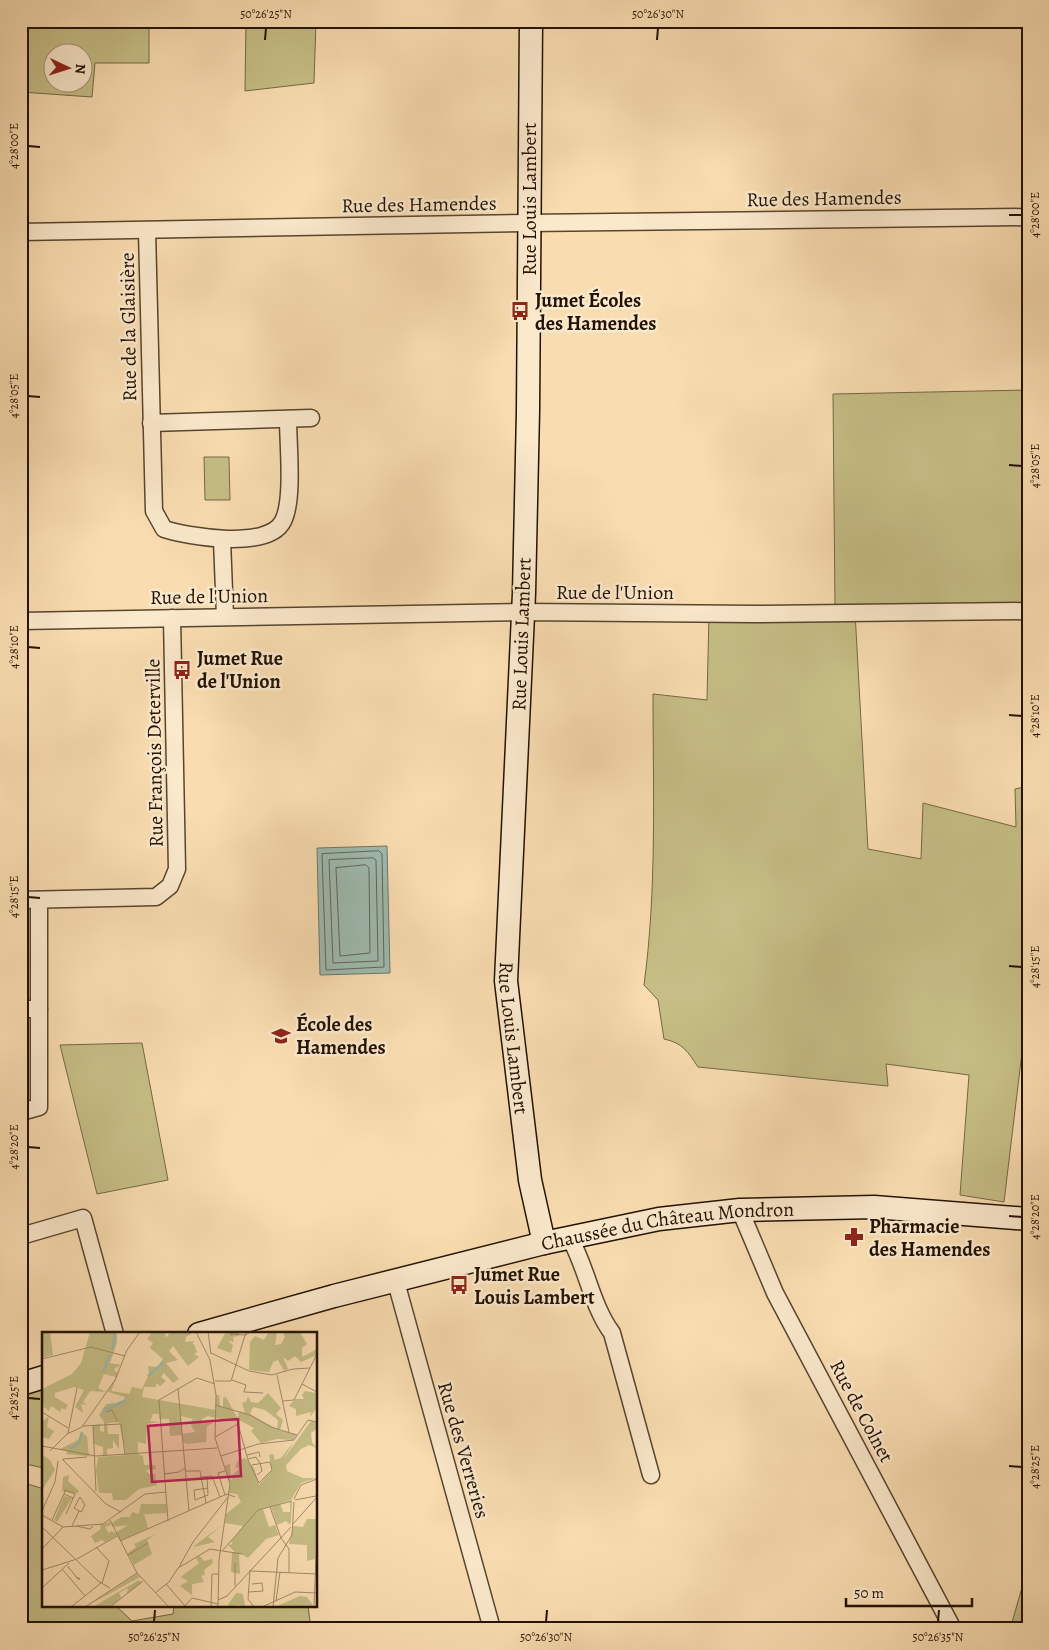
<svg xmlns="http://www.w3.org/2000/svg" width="1049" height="1650" font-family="Alegreya,serif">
<rect width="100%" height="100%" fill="#f9ddb1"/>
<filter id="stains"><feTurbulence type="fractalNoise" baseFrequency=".004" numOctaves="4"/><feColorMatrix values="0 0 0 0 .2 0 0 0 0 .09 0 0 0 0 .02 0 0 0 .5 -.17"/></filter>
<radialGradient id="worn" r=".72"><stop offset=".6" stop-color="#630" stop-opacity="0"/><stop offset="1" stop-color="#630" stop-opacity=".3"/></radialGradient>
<g fill="#c6be86" stroke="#746844" fill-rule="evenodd">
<path d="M21 21H149V63H95L92 97 21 92ZM82 52V82H52V52Z"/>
<polygon points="246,21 316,21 314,83 245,91"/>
<polygon points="1028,390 1028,610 835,608 833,394"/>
<polygon points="204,457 229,457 230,500 205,500"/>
<path d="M855 612 868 849 921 859 923 803 1016 827 1015 789 1028 786V993L1025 994 1023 1044 1004 1202 960 1195 969 1075 886 1064 888 1086 698 1067C688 1052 683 1043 664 1039L658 1000 644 985C657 889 653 791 653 694L707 700 709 613Z"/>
<polygon points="142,1043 168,1180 97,1194 60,1045"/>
<polygon points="44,1386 44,1468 21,1463 21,1393"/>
<polygon points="21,1482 44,1489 44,1606 116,1606 132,1621 173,1614 174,1606 308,1606 311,1629 21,1629"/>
<polygon points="1028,1567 1028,1629 1010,1629"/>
</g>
<polygon fill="#9ebbb0" stroke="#6d776a" points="387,846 390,973 320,975 317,848"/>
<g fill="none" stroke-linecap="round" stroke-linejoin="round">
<g stroke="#606659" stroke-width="1">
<polygon points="379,851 382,854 384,967 326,970 322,854"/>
<polygon points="373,858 376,860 378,961 333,963 329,860"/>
<polygon points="366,865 369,868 370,953 340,956 336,868"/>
</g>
<g stroke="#58452e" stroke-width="19">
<g id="street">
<path d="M147 231 154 511 164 529C189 537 269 550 283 521 294 500 288 444 288 419"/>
<polyline points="21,232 528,223 1028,217"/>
<polyline points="151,423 311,418"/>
<polyline points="222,540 225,616"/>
<polyline points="21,621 523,612 754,614 1028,611"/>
<polyline points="21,900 156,897 170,886 177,869 172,618"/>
<polyline points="21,1009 39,1009"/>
<polyline points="21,1112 39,1107 39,900"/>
<polyline points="740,1210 775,1293 953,1629"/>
<polyline points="21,1236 83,1218 115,1334"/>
<path d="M570 1238C587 1269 592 1306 612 1333L651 1475"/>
<polyline points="396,1282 492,1629"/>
</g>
</g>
<g stroke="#231202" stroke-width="25">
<g id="secondary">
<path id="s1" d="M531 21 528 411 524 593 506 981 530 1180 544 1243"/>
<path id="s2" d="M199 1334 334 1296 544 1243 659 1219 740 1210 874 1207 1028 1219"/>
<polyline points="21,1384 44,1377"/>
</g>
</g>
<use href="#street" stroke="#fbe9cc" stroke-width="16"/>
<use href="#secondary" stroke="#fbe9cc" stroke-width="22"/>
</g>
<path fill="none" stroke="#231202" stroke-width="2" d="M265 40 266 28M657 40 658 28M28 146 40 147M1009 215H1022M28 396 40 397M1009 465 1022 466M28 647 40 648M1009 715 1022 716M28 897 40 898M1009 966 1022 967M28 1147 40 1148M1009 1216 1022 1217M28 1398 40 1399M1009 1466 1022 1467M154 1622 155 1610M546 1622 547 1610M938 1622 939 1610"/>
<defs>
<g id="bus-bare" transform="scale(1.5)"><path d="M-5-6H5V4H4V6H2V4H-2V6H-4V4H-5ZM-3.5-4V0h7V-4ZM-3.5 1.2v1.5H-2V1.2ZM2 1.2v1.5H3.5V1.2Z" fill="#8f2418" stroke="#fbe9cc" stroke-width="2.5" paint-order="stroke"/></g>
<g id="school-bare" transform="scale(1.5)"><path d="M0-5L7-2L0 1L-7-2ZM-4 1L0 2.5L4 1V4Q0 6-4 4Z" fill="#8f2418" stroke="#fbe9cc" stroke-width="2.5" paint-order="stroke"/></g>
<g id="pharmacy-bare" transform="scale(1.5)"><path d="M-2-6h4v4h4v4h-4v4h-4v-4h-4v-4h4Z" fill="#8f2418" stroke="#fbe9cc" stroke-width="2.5" paint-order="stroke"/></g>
</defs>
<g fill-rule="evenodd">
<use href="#bus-bare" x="520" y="311"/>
<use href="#bus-bare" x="182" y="670"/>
<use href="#school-bare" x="281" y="1036"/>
<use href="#pharmacy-bare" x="854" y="1237"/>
<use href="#bus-bare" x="459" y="1285"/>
</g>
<g text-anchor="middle" stroke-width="5" stroke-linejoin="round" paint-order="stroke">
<g font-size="20" fill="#231202" stroke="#fbe9cc">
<text transform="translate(824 198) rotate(-1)" y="7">Rue des Hamendes</text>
<text transform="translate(529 199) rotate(-90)" y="7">Rue Louis Lambert</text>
<text transform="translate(419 204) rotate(-1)" y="7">Rue des Hamendes</text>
<text transform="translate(128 327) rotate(-91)" y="7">Rue de la Glaisière</text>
<text x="615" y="599">Rue de l'Union</text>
<text transform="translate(209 596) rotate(-1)" y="7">Rue de l'Union</text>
<text transform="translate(521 634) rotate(-88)" y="7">Rue Louis Lambert</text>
<text transform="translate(154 753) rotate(-91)" y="7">Rue François Deterville</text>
<text dy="7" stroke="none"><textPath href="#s1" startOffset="1018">Rue Louis Lambert</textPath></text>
<text dy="7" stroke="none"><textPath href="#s2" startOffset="482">Chaussée du Château Mondron</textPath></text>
<text transform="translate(862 1411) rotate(62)" y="7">Rue de Colnet</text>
<text transform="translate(464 1450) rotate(74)" y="7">Rue des Verreries</text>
</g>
<g font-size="20" font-weight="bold" fill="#231202" stroke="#fbe9cc" text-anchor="start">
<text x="535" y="307">Jumet Écoles<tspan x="535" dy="23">des Hamendes</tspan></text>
<text x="197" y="665">Jumet Rue<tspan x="197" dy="23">de l'Union</tspan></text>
<text x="296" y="1031">École des<tspan x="296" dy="23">Hamendes</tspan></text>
<text x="869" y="1233">Pharmacie<tspan x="869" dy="23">des Hamendes</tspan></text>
<text x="474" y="1281">Jumet Rue<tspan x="474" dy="23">Louis Lambert</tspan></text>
</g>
</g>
<g transform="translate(42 1332)">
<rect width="275" height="275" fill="#f9ddb1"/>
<path d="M0 0H8L11 23 0 26ZM48 0H75V11L68 31 79 33 72 37 76 42 74 45 62 42 56 56 64 60 48 59 41 70 45 73 39 72 41 81 33 75 42 58 32 55 13 61V65L26 73 23 78 20 76 18 80 9 74 7 79 0 74V57L30 42 39 31ZM110 0H123L124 6 128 0H152L144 5 143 10 152 9 150 13 152 12 155 20 152 22 157 25 146 34 131 14 127 19 136 28 124 31 137 47 131 51 122 41 119 45 124 49 118 54 114 51V55H102L100 65 174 78V63H177L178 74 181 75V66L184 65 196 87 197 79 203 81 200 71 204 70 206 64 209 70 216 71 226 61 239 76 234 82 241 88 238 98 255 103 251 108 235 107 219 111 209 99 212 96 199 89H187L166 84 160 87V91H171L165 94 164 110 145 112 141 110 140 103 128 104 127 87H117V82H111L108 89 117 90 105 92 104 112 96 110V122L101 124 102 133H113L114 137 104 138 107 142H113L115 153 97 157 84 168H71L70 161H57L54 139 56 125 84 123 77 90 65 91 66 102H77V117L71 108V116L65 117V123H61V115L52 112 51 93 58 92V99L62 100V90L57 83 64 72 82 70 83 65 66 60 79 36 69 59 87 62 90 55 100 57 107 42 106 34 115 35 121 27 108 16 111 11 105 7ZM211 75 223 78 236 88 235 97 208 82ZM139 84 151 87 148 91 153 100 140 102ZM184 0H197V4L191 5 192 10 186 9 191 13 189 21 175 16ZM227 0H235L233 13 239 12 243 5 241 0H258L265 12 260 16V25L275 17V23L259 30 253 24 246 29 241 25 246 37 242 39 236 28 231 30 227 40 207 38 208 10 213 4 222 8ZM263 59 275 61V76L268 85 269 80 254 84V77L247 74 253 67H262L260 63ZM7 84 5 95 12 99 7 107 0 105V90ZM269 89 275 90V97L269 101 270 110 275 116 267 113 259 117 244 133 245 139 261 146H275L259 151 249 168 221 177 227 195 233 193 237 203 224 207 206 226 197 221 198 242 189 240 190 221 193 220 186 213 191 212 189 210 201 194 183 191 184 182 199 170 195 162 187 161 188 151 182 134 188 132 189 149 191 142 197 137 193 135 196 128 203 126 212 136 217 153 230 138 227 123 231 122 233 128 239 126 253 108 240 129ZM40 101 45 104 47 124 52 125 24 122 25 119 18 117 36 108ZM0 123 8 128 13 138 0 158ZM27 143 26 149 37 159 34 162 20 159 21 145ZM22 164 30 166 15 190 12 188ZM248 170H250L249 190 248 193 244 189 235 193 229 175 238 171 241 180H248ZM99 172H124L125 181 102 182 106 196 78 209 75 203 63 210 58 207 59 209 53 211 49 204 59 197 58 193 68 190 69 193 63 195 67 201 64 205 69 199 73 201 86 193 71 195 70 191 79 185H88L90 180 97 182ZM275 180V223L273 227 265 229V213L247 212 251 194 261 195 265 187H274ZM181 192 166 205 173 210 151 215ZM114 202 105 208 110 222 92 233 86 221 94 215 92 212ZM158 224 162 229 170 227 171 231 162 238 163 243 159 244 162 250 150 252V263L138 254 146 249 139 245 157 231 154 226ZM95 242 98 245 43 275ZM97 248 99 251 85 262 86 256 77 261 79 265 68 275H51ZM194 261 201 262 203 274H209L200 275 198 273 188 275 186 273ZM258 264 265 265 272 275H233Z" fill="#c6be86" fill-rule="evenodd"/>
<path fill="none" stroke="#9ebbb0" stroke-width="2.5" d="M70 18 73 0M61 40 68 22M106 44 122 30M61 79 84 68M28 117 37 111 40 100"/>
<path fill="none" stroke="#a38c6b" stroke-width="1" d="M154 0 168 28 174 63 173 106 188 152 177 228 176 275M166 0 169 22M190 4 189 2 204 3 208 0M169 21 207 39 230 43 251 37 268 36M0 27 49 15 83 24M235 43 247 100M190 48 204 53 202 60 221 61M173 49H189L204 0M260 52 275 60M136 56 147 179M241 69 252 68 275 22M173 73 208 83 229 95 255 103M0 80 26 96M64 80 70 78 76 90M51 93 54 159M41 94 79 92 83 123M26 101 35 56M173 105 196 92 206 128 217 151 230 138 228 130 210 133M0 114 54 124 175 116M8 119 25 102 40 95 73 48 85 18 98 0M205 123 217 120 218 125M179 124 216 112 252 108 266 88 275 90M20 127 64 172 79 180M21 127 45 125M206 127 214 125 218 131 220 139 215 143M143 139H158L164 171M122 142 137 140 143 136M165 144 166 163 153 168 152 158 166 156M159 145 170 144 178 165M22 162 23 158 33 162 24 182M183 163 176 141 183 139M38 165 43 173 39 180 32 176ZM252 167 259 153 275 147M253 168 274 164M228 175 239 206 247 217V241M0 179 13 150 16 129M0 183 21 195 61 192 103 162 124 160M10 188 22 162 31 166M68 188 95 241 127 275M126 189 117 68 155 46 173 52M251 192 275 165M30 194 37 179M34 194 48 197 51 194M0 195 56 249 68 256M78 209 185 162 193 165M54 215 67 229 60 251M0 217 21 195M181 218 216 178 250 169M86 223 106 211M26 234 27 236 36 247H38L34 245M137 235 151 210 186 165M0 238 35 227 75 204M21 238 43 264M208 238 206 267 212 275M209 239 275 242M124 252 143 274M193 254V231M0 256 27 231M207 260 221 259 220 251 210 252M113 261 127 250 136 236 168 217 200 222M176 268 185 264 249 195M234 269 238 240M29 275 59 251M43 275 95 241M68 275 101 249M142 275 150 266 176 272M169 275 170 242H177M220 275 253 260 275 261M231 275 236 226 250 203 252 170M272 275 274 223"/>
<path fill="#c2185b" fill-opacity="0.15" stroke="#c2185b" stroke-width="2.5" d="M196 87 199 144 110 150 106 94Z"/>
<rect width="275" height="275" fill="none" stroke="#231202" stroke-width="2.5"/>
</g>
<rect width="1049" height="1650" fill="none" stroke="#f9ddb1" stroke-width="55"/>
<g transform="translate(68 68) rotate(94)"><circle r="24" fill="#fbe9cc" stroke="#a5937b"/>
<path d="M0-4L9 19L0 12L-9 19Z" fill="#8f2418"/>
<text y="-8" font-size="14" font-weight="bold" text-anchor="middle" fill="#231202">N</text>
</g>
<path d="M846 1598v8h126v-8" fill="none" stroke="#231202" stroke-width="2.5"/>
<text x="854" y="1598" font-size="15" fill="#231202" stroke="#fbe9cc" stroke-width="4" paint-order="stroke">50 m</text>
<rect x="28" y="28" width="994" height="1594" fill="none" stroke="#231202" stroke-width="2"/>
<g font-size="12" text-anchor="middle" fill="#231202">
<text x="266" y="18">50°26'25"N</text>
<text x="658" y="18">50°26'30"N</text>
<text transform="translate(14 146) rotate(-90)" y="4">4°28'00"E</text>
<text transform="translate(1035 215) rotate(-90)" y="4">4°28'00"E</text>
<text transform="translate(14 396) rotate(-90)" y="4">4°28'05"E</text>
<text transform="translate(1035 466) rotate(-90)" y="4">4°28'05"E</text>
<text transform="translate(14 647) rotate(-90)" y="4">4°28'10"E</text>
<text transform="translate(1035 716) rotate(-90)" y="4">4°28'10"E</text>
<text transform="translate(14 897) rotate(-90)" y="4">4°28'15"E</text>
<text transform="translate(1035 967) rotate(-90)" y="4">4°28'15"E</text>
<text transform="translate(14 1147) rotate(-90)" y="4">4°28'20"E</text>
<text transform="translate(1035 1217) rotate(-90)" y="4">4°28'20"E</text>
<text transform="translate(14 1398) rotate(-90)" y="4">4°28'25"E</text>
<text transform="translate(1035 1467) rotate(-90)" y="4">4°28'25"E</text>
<text x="154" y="1641">50°26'25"N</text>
<text x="546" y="1641">50°26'30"N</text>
<text x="938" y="1641">50°26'35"N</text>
</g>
<rect width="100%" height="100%" filter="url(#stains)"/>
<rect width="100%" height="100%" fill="url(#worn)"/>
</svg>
